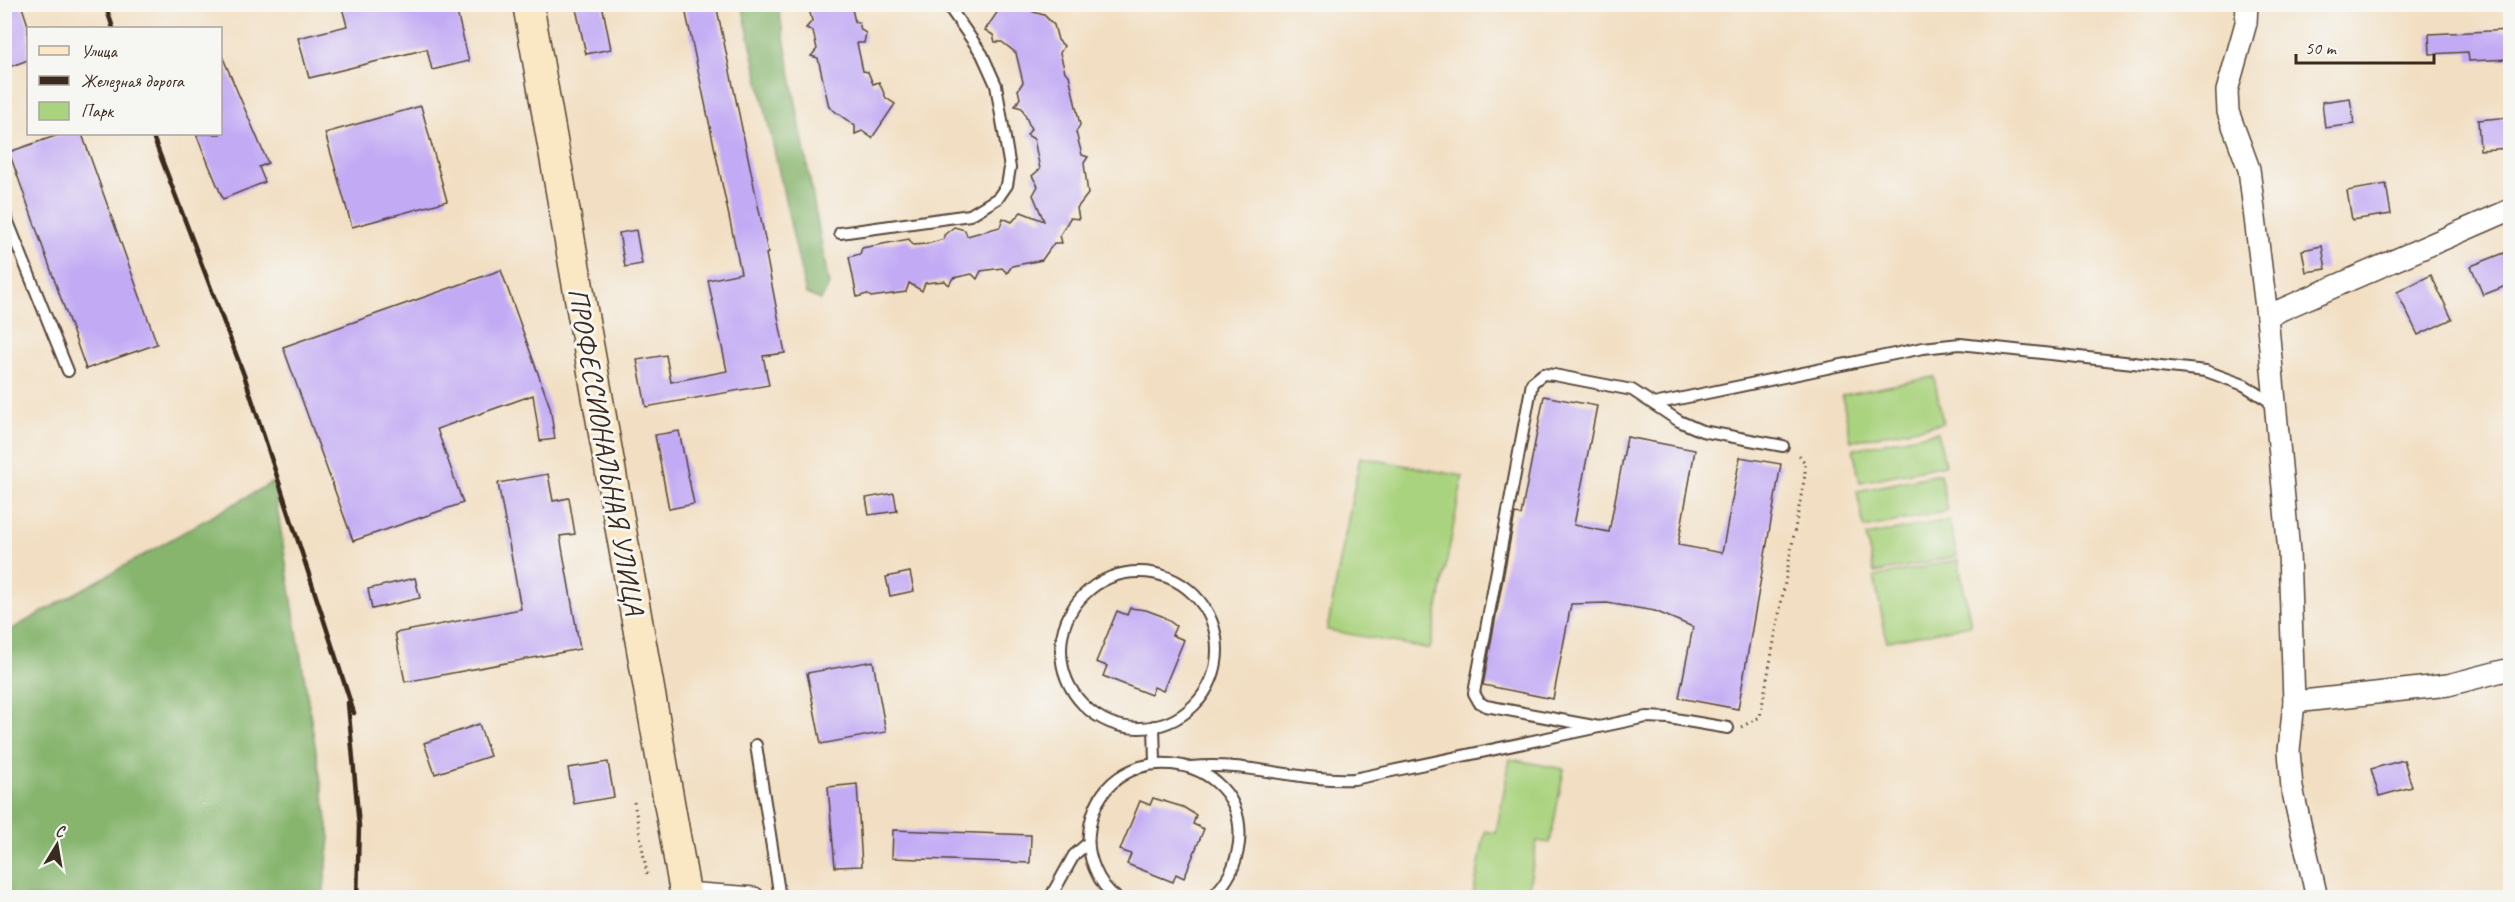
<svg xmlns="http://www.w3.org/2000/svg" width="2515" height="902" font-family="Caveat,sans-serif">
<rect width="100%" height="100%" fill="#f6f6f2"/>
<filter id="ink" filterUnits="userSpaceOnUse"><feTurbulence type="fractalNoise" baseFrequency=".0167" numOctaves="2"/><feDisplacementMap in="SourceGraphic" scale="12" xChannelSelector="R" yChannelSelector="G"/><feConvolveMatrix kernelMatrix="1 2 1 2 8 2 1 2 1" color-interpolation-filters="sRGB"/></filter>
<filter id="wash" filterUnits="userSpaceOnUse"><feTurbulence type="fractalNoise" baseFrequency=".008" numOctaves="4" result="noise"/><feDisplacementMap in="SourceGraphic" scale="24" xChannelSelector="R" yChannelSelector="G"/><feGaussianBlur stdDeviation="1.35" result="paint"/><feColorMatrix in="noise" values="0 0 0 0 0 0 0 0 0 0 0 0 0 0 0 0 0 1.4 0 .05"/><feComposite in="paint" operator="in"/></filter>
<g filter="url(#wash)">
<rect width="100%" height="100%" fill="#f2dfc3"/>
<g fill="#aad37f" stroke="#727e4e" stroke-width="1.5">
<polygon points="1934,377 1943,423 1851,441 1842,395"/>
<polygon points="1938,432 1945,465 1860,482 1853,449"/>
<polygon points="1360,457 1463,476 1430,649 1327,630"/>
<polygon points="1940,474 1948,511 1864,528 1857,491"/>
<polygon points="1949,520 1957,556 1874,573 1866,536"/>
<polygon points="1958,560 1971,625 1887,641 1874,577"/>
<polygon points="1510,759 1564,769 1550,843 1537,841 1527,897 1473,897 1485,831 1496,833"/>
</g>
<g fill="#87b56e" stroke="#617046" stroke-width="1.5">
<polygon points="742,5 778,5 829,285 821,300 806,294"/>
<polygon points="273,482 330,838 323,897 5,897 5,633"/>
</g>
<g id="blocks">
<g fill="#c2aaf4">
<polygon points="4,4 21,4 28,25 28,60 4,69"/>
<polygon points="341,4 455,4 469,61 432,70 427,49 309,78 298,38 347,26"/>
<polygon points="575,4 602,4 611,49 586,54"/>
<polygon points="684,4 716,4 768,253 766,254 785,353 763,356 769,385 646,407 637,360 666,355 671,382 727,371 708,280 741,273"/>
<polygon points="808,4 851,4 855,22 859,22 861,30 866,33 864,43 857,43 863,71 868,72 873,84 879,82 886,98 895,104 872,138 862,131 855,134 855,126 829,107 818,58 811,56 817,49 813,31 806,28 812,21"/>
<polygon points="1003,4 1024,4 1032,7 1033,12 1044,15 1054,25 1058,40 1064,46 1060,53 1065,72 1069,75 1080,125 1076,132 1082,155 1088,157 1084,163 1088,194 1077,208 1079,219 1070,218 1060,235 1062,243 1054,243 1042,260 1012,266 1007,273 1002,268 981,271 977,279 972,274 953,278 949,285 945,281 925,283 922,291 909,283 906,292 871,297 867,294 857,297 849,257 860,254 862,248 909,239 913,245 927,244 944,239 944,235 954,227 965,230 967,236 1000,227 1003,218 1012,222 1021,212 1044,221 1033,195 1038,186 1032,176 1040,169 1034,139 1027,135 1031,129 1022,108 1015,106 1020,98 1018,90 1023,82 1016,53 1002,42 995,42 993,35 985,30"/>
<polygon points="2511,30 2511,59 2469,61 2468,52 2430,54 2429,34"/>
<polygon points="220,51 268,163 259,167 265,182 223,199 196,134 220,134"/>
<polygon points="2350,98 2354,124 2325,128 2322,102"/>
<polygon points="421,106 447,201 352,227 325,133"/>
<polygon points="2511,117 2511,148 2480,150 2478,120"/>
<polygon points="61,134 82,134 157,344 86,369 9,152"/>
<polygon points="2386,184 2391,214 2352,220 2347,191"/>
<polygon points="636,230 642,264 625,267 619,233"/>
<polygon points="2322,246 2326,269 2306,272 2302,250"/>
<polygon points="2504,253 2511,268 2511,284 2483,295 2471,266"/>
<polygon points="501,270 550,407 555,439 540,441 533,395 437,429 463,503 353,541 283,347"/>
<polygon points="2431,275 2452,319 2418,335 2397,292"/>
<polygon points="1544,396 1597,406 1574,525 1609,532 1627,437 1695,450 1678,545 1722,553 1740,457 1781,464 1738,709 1679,698 1693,627 1655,611 1607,603 1571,604 1553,699 1483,685 1515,514 1521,515"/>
<polygon points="679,431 694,504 669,509 655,435"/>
<polygon points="548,474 553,501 569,498 575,534 560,536 580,649 405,682 395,633 521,609 498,483"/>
<polygon points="894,493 897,511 869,515 866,498"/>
<polygon points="910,572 914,591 890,596 886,577"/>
<polygon points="415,578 420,598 372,609 368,589"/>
<polygon points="1130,608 1146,610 1162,616 1176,626 1172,635 1184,640 1163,691 1154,687 1151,695 1103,676 1107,666 1096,662 1117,611 1127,615"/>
<polygon points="873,661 886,732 821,744 807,673"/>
<polygon points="479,724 490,756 435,774 424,743"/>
<polygon points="2404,760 2412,787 2379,796 2371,769"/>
<polygon points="608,762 614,797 574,804 568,768"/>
<polygon points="857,784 862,866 835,867 828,787"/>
<polygon points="1153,798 1183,807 1196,815 1193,824 1204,829 1184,878 1176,874 1173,882 1127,864 1131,854 1120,850 1140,801 1150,805"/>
<polygon points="893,830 1031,835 1030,863 892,858"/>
</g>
</g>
</g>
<g filter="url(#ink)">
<use href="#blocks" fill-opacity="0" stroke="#564537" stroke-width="1.5"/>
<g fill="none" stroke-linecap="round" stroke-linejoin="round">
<g stroke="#564537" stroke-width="14">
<g id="service">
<polyline points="4,212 68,371"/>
<polyline points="840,233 970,215 998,198 1007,185 1010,168 996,85 982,54 947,4"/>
<polyline points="1654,404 1923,348 1960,344 2206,371 2244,385 2274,404"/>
<circle cx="1139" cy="650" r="78"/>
<polyline points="1154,726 1155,762"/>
<polyline points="1599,727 1486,706 1479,702 1474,693 1532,383 1543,374 1554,375 1632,390 1679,421 1702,431 1783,446"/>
<polyline points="756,745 780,898"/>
<path d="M1191 767C1246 761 1299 782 1354 779L1646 717 1669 718 1728 728"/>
<polyline points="1050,898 1074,855 1088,843"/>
<path d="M1117 898C1098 885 1086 855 1089 833 1100 730 1249 749 1239 843 1236 866 1228 882 1211 898"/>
</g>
</g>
<g stroke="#564537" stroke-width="24">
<g id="minor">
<polyline points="2247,4 2246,23 2227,91 2228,112 2249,169 2267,316 2289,552 2294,702 2289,751 2292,788 2317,898"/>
<polyline points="2267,316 2510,210"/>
<polyline points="2294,702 2448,685 2510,669"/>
<polyline points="685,893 754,898"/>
</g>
</g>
<g stroke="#564537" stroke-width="33">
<polyline id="secondary" points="528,4 686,898"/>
</g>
<g stroke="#564537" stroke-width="3" stroke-dasharray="1.5 4.5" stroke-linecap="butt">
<polyline points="1741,727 1760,717 1805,475 1805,463 1797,452"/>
<polyline points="634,802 647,874"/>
</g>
<use href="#service" stroke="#fff" stroke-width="10"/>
<use href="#minor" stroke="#fff" stroke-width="21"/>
<use href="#secondary" stroke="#fae7c3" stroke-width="30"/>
<g stroke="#3b2a1e" stroke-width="4.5">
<polyline points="105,4 113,28"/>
<polyline points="152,134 244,375 354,713"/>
<polyline points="348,703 359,826 357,898"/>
</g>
</g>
</g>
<g text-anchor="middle" stroke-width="6" stroke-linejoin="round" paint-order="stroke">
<g font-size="28" fill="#3b2a1e" stroke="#f6f6f2">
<text transform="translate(607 451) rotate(80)" y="10">ПРОФЕССИОНАЛЬНАЯ УЛИЦА</text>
</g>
</g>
<rect width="2515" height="902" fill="none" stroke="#f6f6f2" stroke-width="24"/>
<rect x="27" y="27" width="195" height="108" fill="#f6f6f2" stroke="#aba49d" stroke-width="1.5"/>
<rect x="39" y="46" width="30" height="9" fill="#fae7c3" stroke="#aba49d" stroke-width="1.5"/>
<text x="81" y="57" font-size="18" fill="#3b2a1e">Улица</text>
<rect x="39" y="76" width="30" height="9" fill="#3b2a1e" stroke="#aba49d" stroke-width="1.5"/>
<text x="81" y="87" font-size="18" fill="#3b2a1e">Железная дорога</text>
<rect x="39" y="102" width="30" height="18" fill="#aad37f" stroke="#aba49d" stroke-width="1.5"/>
<text x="81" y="117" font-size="18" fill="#3b2a1e">Парк</text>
<g transform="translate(57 845) rotate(11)" stroke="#f6f6f2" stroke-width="4.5" paint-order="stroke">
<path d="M0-4.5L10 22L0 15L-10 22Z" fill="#3b2a1e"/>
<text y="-9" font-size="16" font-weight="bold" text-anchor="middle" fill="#3b2a1e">С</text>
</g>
<path d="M2296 54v9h138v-9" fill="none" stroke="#3b2a1e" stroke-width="3"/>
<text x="2305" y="54" font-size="18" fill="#3b2a1e" stroke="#f6f6f2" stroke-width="4.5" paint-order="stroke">50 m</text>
</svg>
